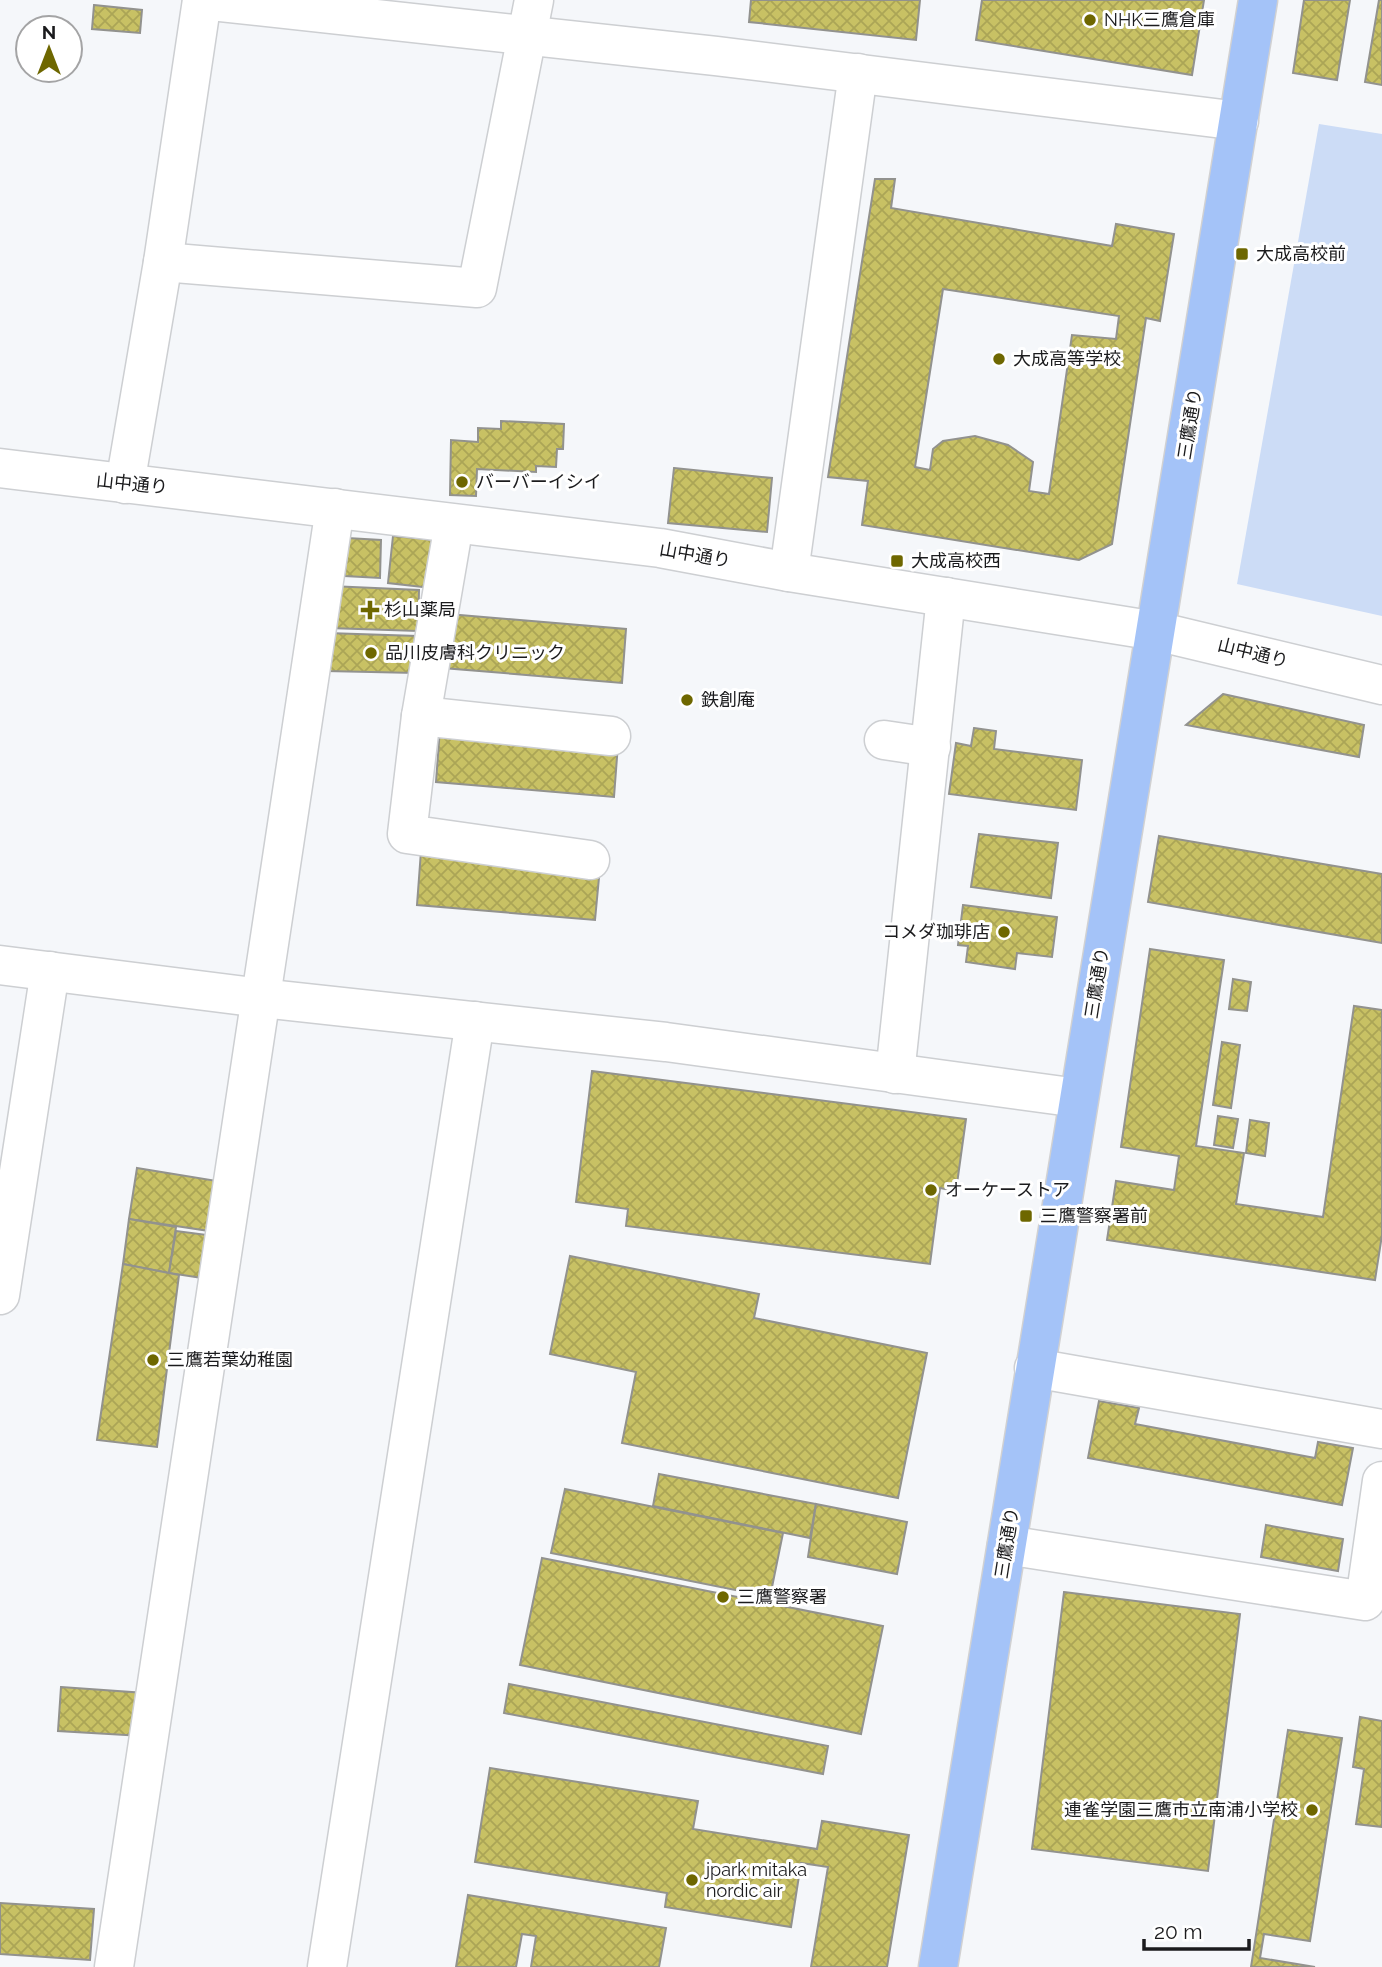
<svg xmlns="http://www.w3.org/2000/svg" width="1382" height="1967" font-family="Raleway,'Noto Sans JP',sans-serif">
<defs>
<pattern id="building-cross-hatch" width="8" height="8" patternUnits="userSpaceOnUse" patternTransform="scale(1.75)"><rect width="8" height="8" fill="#c8c164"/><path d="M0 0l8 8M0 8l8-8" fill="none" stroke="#aba556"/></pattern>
</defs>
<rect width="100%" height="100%" fill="#f5f7fa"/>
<polygon fill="#ccdcf6" points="1319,124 1382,134 1382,616 1237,584"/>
<g fill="url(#building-cross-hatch)" stroke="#92928e" stroke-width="2" fill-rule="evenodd">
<polygon points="751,0 920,0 916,40 749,22"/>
<polygon points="982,0 1204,0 1192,75 976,40"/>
<polygon points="1304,0 1350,0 1337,80 1293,73"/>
<polygon points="1379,0 1382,0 1382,85 1365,82"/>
<polygon points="94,5 142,10 140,33 92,29"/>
<path d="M875 179H895L891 208 1112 246 1116 224 1174 234 1160 321 1146 318 1112 544 1079 560 862 525 868 481 828 477ZM943 289 1119 316 1116 339 1072 335 1049 494 1029 491 1033 462 1008 445 975 436 943 441 933 449 930 470 915 467Z"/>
<polygon points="501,421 564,424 563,449 557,449 556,467 536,466 536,472 477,469 476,496 450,495 451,440 478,442 478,428 501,429"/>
<polygon points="674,468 772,478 767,532 668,523"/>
<polygon points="393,536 436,540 431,588 388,583"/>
<polygon points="347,538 381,540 380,578 345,576"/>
<polygon points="330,586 419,590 418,631 329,628"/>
<polygon points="448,614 626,629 622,683 443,668"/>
<polygon points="327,633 417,636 416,673 326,671"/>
<polygon points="1223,694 1364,725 1359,757 1186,725"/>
<polygon points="440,728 618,744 614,797 436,782"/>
<polygon points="974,728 996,731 994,749 1082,760 1076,810 949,794 956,743 971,746"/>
<polygon points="979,834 1058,843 1051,898 971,887"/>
<polygon points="1159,836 1382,874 1382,943 1148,902"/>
<polygon points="421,851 600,867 595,920 417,905"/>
<polygon points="963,905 1057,917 1052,957 1017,953 1015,969 966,962 968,946 958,945"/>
<polygon points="1150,949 1224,960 1196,1146 1244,1153 1236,1204 1323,1217 1354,1006 1382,1010 1382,1235 1375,1280 1107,1240 1116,1181 1174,1190 1179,1156 1121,1147"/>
<polygon points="1233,979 1251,982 1247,1011 1229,1009"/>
<polygon points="1222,1042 1240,1045 1231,1108 1213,1105"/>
<polygon points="592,1071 966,1119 956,1191 940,1188 930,1264 626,1226 628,1209 576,1202"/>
<polygon points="1218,1116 1238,1119 1233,1148 1214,1145"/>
<polygon points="1250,1120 1269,1123 1265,1156 1246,1153"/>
<polygon points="137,1168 223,1182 216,1232 129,1219"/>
<polygon points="129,1219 176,1227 169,1273 123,1264"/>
<polygon points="176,1231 215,1236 209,1279 169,1273"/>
<polygon points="570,1256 759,1294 754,1318 927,1353 898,1498 622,1443 636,1372 550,1354"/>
<polygon points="123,1264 179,1275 157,1447 97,1440"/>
<polygon points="1099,1401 1139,1408 1135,1424 1315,1458 1318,1442 1353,1448 1342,1505 1088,1458"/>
<polygon points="659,1474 816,1504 810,1538 653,1506"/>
<polygon points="565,1489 783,1533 770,1597 551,1553"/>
<polygon points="816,1504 907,1522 897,1574 808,1557"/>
<polygon points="1266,1525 1343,1539 1338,1571 1261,1557"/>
<polygon points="542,1558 883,1626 861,1734 520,1665"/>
<polygon points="1064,1592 1240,1614 1208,1871 1032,1849"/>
<polygon points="509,1684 828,1746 823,1774 504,1713"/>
<polygon points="61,1687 145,1693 142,1736 58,1731"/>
<polygon points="1360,1717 1382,1721 1382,1827 1356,1824 1364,1769 1353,1767"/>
<polygon points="1288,1730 1342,1738 1310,1941 1264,1934 1260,1958 1315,1967 1251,1967"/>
<polygon points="490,1768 698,1801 693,1829 817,1849 822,1821 909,1835 887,1967 811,1967 828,1867 801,1863 791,1927 665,1907 667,1893 475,1862"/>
<polygon points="468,1895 666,1928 659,1967 531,1967 536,1936 522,1934 516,1967 456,1967"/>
<polygon points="0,1903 94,1909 90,1960 0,1954"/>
</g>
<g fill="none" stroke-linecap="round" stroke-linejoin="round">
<g stroke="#cdcfd2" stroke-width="41">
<g id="minor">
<polyline points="202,0 716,56 1239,121"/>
<polyline points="163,262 477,288 534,0"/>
<polyline points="0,468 660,548 789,572 1156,631 1382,685"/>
<polyline points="125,484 163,262 202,0"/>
<polyline points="454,524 421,716 407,834 590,860"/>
<polyline points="789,572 858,73"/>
<polyline points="421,716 611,736"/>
<polyline points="884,740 931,747"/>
<polyline points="0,965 261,998 666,1042 1078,1098"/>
<polyline points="895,1074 946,597"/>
<polyline points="0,1295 50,971"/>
<polyline points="1034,1368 1382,1429"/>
<polyline points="1007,1545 1365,1601 1382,1481"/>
<polyline points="114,1967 335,508"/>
<polyline points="327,1967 475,1021"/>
</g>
</g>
<g stroke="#d1d1d2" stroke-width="41">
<polyline id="major" points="938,1967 1258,0"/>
</g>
<use href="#minor" stroke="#fff" stroke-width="38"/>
<use href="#major" stroke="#a4c3f8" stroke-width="38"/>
</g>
<g fill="#6e6700" stroke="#fff" stroke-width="2.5">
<circle cx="1090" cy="20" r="7"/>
<rect x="1235" y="247" width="14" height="14" rx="3.5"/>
<circle cx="999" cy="359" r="7"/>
<circle cx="462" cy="482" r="7"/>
<rect x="890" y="554" width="14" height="14" rx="3.5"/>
<path d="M366.5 599.5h7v7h7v7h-7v7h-7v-7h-7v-7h7z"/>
<circle cx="371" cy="653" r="7"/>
<circle cx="687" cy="700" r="7"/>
<circle cx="1004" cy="932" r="7"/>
<circle cx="931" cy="1190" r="7"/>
<rect x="1019" y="1209" width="14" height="14" rx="3.5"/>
<circle cx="153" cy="1360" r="7"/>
<circle cx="723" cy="1597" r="7"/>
<circle cx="1312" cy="1810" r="7"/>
<circle cx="692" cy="1880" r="7"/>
</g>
<g text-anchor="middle" stroke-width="6" stroke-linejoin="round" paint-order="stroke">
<g font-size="18" fill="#1b1b1d" stroke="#fff" text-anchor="start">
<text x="1104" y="26">NHK三鷹倉庫</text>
<text x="1256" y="260">大成高校前</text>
<text x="1013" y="365">大成高等学校</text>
<text x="476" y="488">バーバーイシイ</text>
<text x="911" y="567">大成高校西</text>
<text x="384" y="616">杉山薬局</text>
<text x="385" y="659">品川皮膚科クリニック</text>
<text x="701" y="706">鉄創庵</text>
<text x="990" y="938" text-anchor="end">コメダ珈琲店</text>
<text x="945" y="1196">オーケーストア</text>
<text x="1040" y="1222">三鷹警察署前</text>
<text x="167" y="1366">三鷹若葉幼稚園</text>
<text x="737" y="1603">三鷹警察署</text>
<text x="1298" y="1816" text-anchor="end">連雀学園三鷹市立南浦小学校</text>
<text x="706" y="1876">jpark mitaka<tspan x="706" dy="21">nordic air</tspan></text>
</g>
<g font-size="18" fill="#1b1b1d" stroke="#fff">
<text transform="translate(1190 424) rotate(-81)" y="6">三鷹通り</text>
<text transform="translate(132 484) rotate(6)" y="6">山中通り</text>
<text transform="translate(695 555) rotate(10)" y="6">山中通り</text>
<text transform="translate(1253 653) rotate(14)" y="6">山中通り</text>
<text transform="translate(1097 983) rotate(-81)" y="6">三鷹通り</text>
<text transform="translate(1007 1543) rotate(-81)" y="6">三鷹通り</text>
</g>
</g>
<g transform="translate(49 49)"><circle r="33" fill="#ffffff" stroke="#a4a4a5" stroke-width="2"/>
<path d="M0-5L12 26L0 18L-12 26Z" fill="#6e6700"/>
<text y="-10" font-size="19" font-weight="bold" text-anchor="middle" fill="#1b1b1d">N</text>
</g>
<path d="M1144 1939v10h105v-10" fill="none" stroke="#1b1b1d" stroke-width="3.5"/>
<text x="1154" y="1939" font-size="21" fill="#1b1b1d" stroke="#ffffff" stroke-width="5" paint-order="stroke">20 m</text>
</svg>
